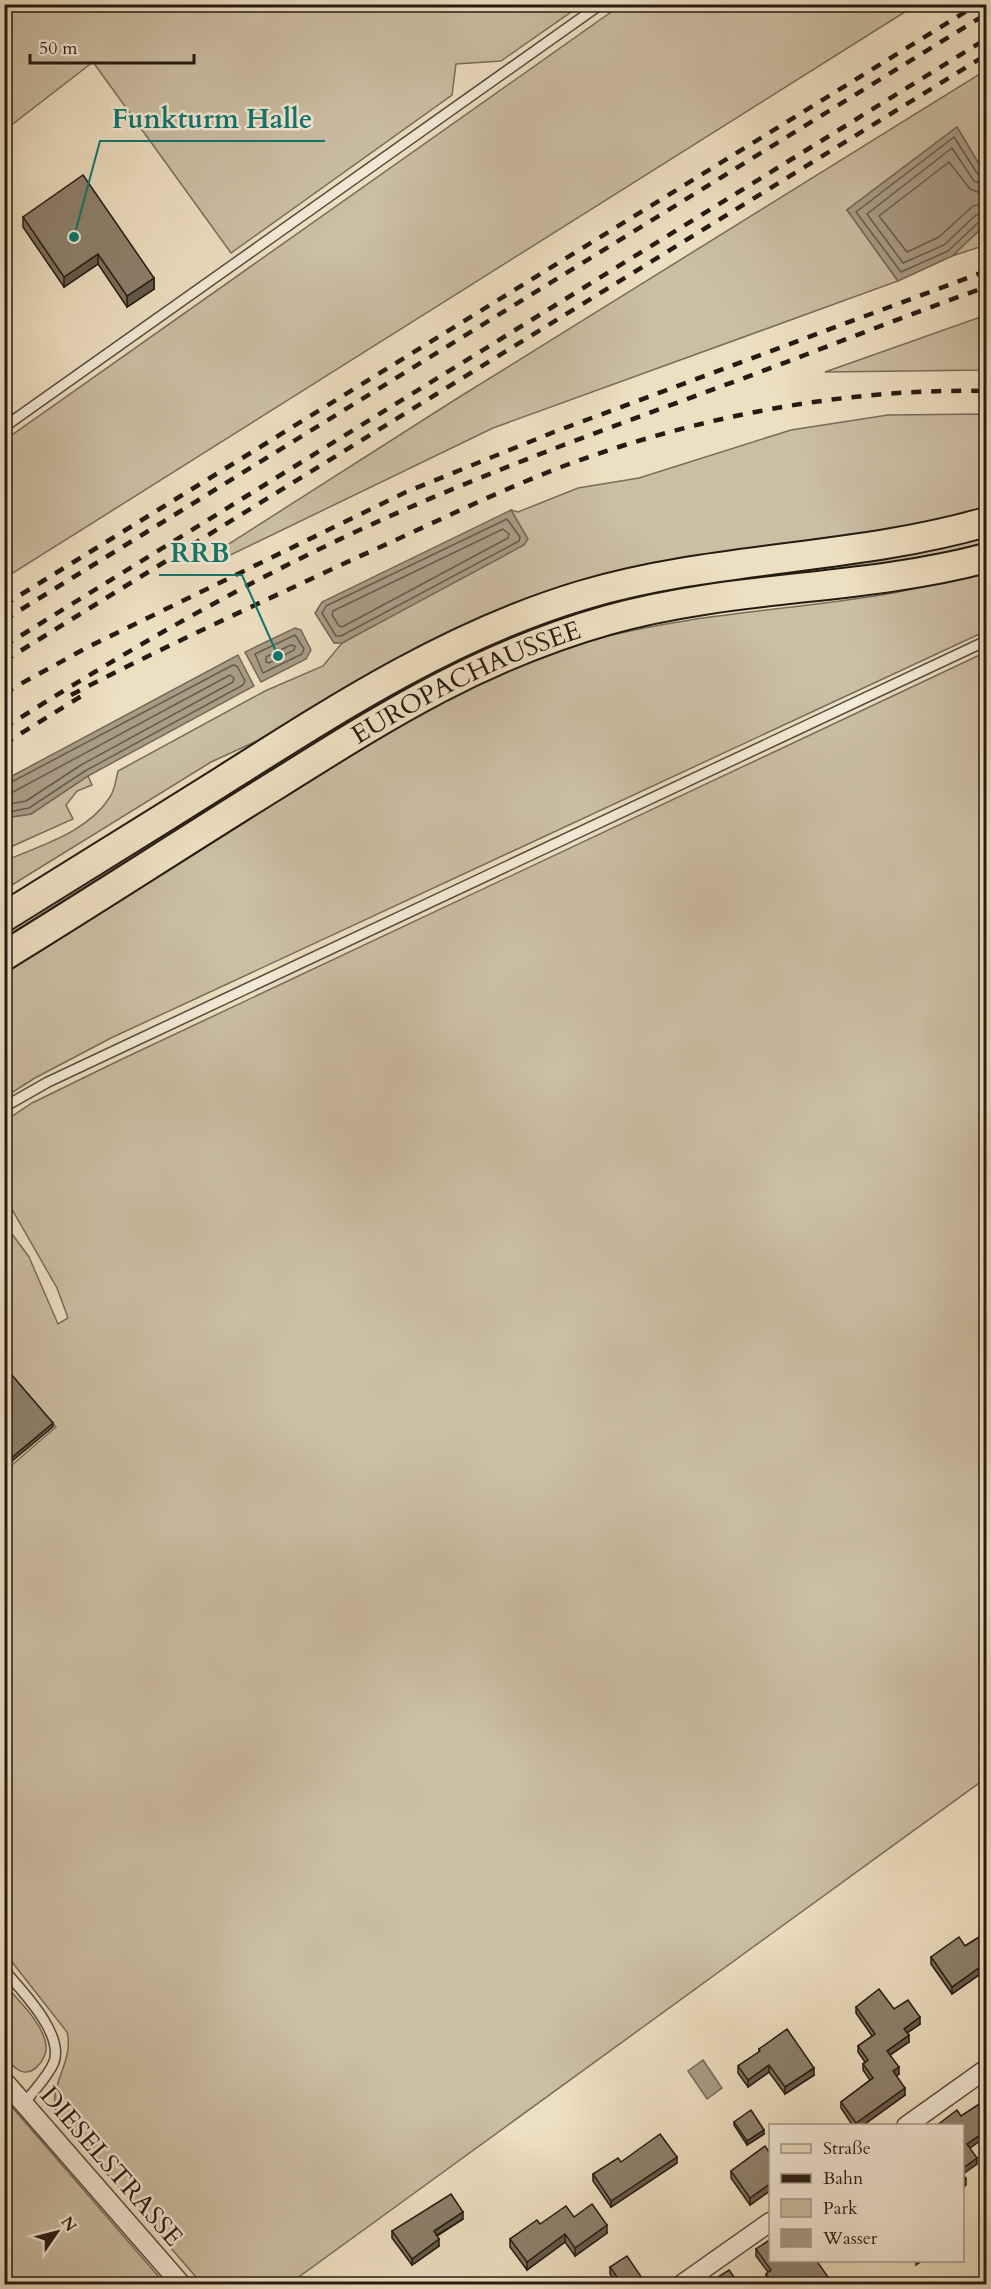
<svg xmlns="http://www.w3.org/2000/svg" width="991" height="2289" font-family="Cardo,serif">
<rect width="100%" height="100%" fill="#eddfc1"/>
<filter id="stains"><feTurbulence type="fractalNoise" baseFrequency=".00333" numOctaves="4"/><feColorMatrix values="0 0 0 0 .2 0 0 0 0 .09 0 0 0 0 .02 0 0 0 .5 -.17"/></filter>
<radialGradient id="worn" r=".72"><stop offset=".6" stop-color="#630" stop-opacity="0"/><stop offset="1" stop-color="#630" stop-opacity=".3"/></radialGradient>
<g fill="#cbbea3" stroke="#786c5a" stroke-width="1.5">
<polygon points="5,4 581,4 581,5 501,61 456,64 452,95 231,253 93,62 5,130"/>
<polygon points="621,5 916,5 5,578 5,440"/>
<polygon points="986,70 986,176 957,127 847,210 898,281 493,428 216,562 213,554 453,401"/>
<polygon points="986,224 986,245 952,256"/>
<polygon points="986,315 986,370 825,372"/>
<path d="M986 414V512L897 532 816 539 679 562 411 655 259 740 211 762 12 885 5 884V861C41 845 87 833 110 797 115 790 116 779 118 771L265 691 323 666 342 643 527 538 511 510 518 512 578 488 639 478 791 430 888 415Z"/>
<polygon points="986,538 986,546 553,628 5,946 5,937 368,708 436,669 493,642 544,622 675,588 898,557"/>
<path d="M986 572V631L111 1038 35 1078 5 1097V973L384 735C452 696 523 658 600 638 696 613 795 610 893 593 924 587 955 580 986 572Z"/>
<path d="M986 652V1778L289 2284H202L58 2117C45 2087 75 2063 67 2032L5 1953V1471L56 1427 5 1367 4 1223 29 1257 58 1324 68 1318 57 1288 5 1197V1121L32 1103 118 1061Z"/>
<polygon points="88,776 92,785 77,791 66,805 73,819 6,849 5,818 31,814"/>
<path d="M4 1984C18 2000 43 2023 46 2045 48 2059 31 2080 17 2069 12 2066 8 2059 5 2055Z"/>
<polygon points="4,2099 5,2099 165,2284 5,2284"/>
</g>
<g fill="#a99c86" stroke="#746858" stroke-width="1.5">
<polygon points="957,127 986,176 986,224 952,256 898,281 847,210"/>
<polygon points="511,510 528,539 524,545 342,643 334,643 315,613 322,602"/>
<polygon points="295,628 301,630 311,650 306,659 261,682 245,652"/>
<polygon points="238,655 254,686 88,776 31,814 5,818 5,781 14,775"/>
<polygon points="703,2060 722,2088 707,2099 688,2071"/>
</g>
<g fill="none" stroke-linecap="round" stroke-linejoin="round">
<g stroke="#665c4c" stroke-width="1.5">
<polyline points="986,178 979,176 954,137 856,212 901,272 948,251 980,221 986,220"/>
<polyline points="986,186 974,181 952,148 867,214 903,263 944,245 976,215 986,212"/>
<polyline points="986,195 970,189 949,162 879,216 907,252 939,237 973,206 986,203"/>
<polygon points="507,519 520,537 519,541 341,636 336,636 322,613 326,606"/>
<polygon points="503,529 509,534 508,538 342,627 339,626 332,615 333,611"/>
<polygon points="295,635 304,649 302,654 263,673 255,654"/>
<polygon points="291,645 295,646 294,650 269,663 266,662 266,657"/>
<polyline points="4,786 233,665 237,666 245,681 243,685 85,771 29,808 4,813"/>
<polyline points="4,793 13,792 230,675 234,678 233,682 81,765 26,801 4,805"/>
</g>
<g stroke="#564c3e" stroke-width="12">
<g id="service">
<polyline points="4,427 601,4"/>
<polyline points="4,1107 48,1082 116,1050 986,641"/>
<path d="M4 1970C21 1990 64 2033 54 2062 48 2077 33 2091 24 2104"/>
</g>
</g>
<g stroke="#564c3e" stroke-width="21">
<g id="minor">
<polyline points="4,2081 181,2284"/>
<polyline points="906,2126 986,2069"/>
<polyline points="682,2284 770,2222"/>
</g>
</g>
<g stroke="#241b12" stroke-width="32">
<g id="primary">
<path d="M4 917C78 871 151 826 224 780 339 707 452 634 583 595 715 556 855 560 986 522"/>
<path id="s1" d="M4 956C97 899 187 840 279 783 389 714 481 656 608 620 731 585 862 591 986 558"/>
</g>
</g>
<use href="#service" stroke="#f3ead7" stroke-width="9"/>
<use href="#minor" stroke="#f3ead7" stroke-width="18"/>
<use href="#primary" stroke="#eddfc1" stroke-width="28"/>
<g stroke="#241b12" stroke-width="4.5" stroke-dasharray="10 10" stroke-linecap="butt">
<polyline points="4,605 978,4"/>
<polyline points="4,620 986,14"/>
<polyline points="4,646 986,39"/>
<polyline points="4,661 986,55"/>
<polyline points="4,693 88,647 406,492 554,432 986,271"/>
<path d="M71 695C165 646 262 602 358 557 428 526 497 491 569 464 700 416 847 388 986 391"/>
<path d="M4 728C110 661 217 598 330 544 456 483 587 436 717 388 807 355 896 319 986 287"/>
<polyline points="4,744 83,695"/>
</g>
</g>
<g fill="#796f5e" stroke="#241b12" stroke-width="1.5">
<polygon points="23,217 154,278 154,289 127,307 98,264 64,287 23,227"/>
<polygon points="987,1932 987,1969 952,1994 931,1964 931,1957 965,1946"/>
<polygon points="856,2007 894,2009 920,2024 907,2033 909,2042 890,2055 899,2074 896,2075 905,2095 862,2126 853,2126 841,2108 841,2102 870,2080 863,2070 863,2064 865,2062 858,2052 858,2046 872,2036 856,2013"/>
<polygon points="759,2049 814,2075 785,2094 769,2072 748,2087 738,2073 738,2066 759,2052"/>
<polygon points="734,2122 764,2134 747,2145 734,2125"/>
<polygon points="771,2155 771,2190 750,2205 731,2178 731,2171"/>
<polygon points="677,2163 611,2207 593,2181 593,2174"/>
<polygon points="574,2217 607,2233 575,2256 565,2242 527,2270 510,2247 510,2239 540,2224"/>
<polygon points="463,2219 437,2236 439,2246 412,2265 392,2238 392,2231"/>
<polygon points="756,2249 833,2284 769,2284 766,2281 766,2274 768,2272 756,2256"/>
<polygon points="610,2267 646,2284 617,2284 610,2274"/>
</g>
<g fill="#635a4c" stroke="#241b12" stroke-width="1.5">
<polygon points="98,254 98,264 64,287 64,277"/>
<polygon points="154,278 154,289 127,307 127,296"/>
<polygon points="53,1423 53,1427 4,1468 4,1464"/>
<polygon points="987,1962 987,1969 952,1994 952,1987"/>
<polygon points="920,2017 920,2024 904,2035 904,2029"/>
<polygon points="909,2035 909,2042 887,2057 887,2051"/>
<polygon points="769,2065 769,2072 748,2087 748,2080"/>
<polygon points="899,2067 899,2074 893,2078 893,2071"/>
<polygon points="814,2068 814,2075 785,2094 785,2087"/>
<polygon points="905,2088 905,2095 862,2126 856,2126 856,2123"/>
<polygon points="764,2130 764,2134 747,2145 747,2141"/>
<polygon points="987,2130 987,2136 967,2150 967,2144"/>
<polygon points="677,2157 677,2163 611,2207 611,2201"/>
<polygon points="977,2158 977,2164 963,2174 963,2168"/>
<polygon points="966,2179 966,2185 963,2188 963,2182"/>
<polygon points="771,2183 771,2190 750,2205 750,2198"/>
<polygon points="463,2212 463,2219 434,2237 434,2231"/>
<polygon points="607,2225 607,2233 575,2256 575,2248"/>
<polygon points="565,2234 565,2242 527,2270 527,2262"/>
<polygon points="439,2239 439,2246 412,2265 412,2259"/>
<polygon points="916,2260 923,2260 916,2265"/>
</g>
<g fill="#8d816d" stroke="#241b12" stroke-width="1.5">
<polygon points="83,175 154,278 127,296 98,254 64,277 23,217"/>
<polygon points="4,1366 53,1423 4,1464"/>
<polygon points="987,1932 987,1962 952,1987 931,1957 959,1937 965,1946"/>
<polygon points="879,1989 894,2009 908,2000 920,2017 904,2029 909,2035 887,2051 899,2067 893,2071 905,2088 856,2123 841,2102 873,2078 863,2064 868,2060 858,2046 875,2034 856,2007"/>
<polygon points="787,2029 814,2068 785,2087 769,2065 748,2080 738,2066 760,2051 759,2049"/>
<polygon points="987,2099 987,2130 967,2144 977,2158 963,2168 963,2126 936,2126 957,2110 961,2116"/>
<polygon points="751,2110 764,2130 747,2141 734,2122"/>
<polygon points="660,2134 677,2157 611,2201 593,2174 618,2158 621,2162"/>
<polygon points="765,2146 771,2155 771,2183 750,2198 731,2171"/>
<polygon points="963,2174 966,2179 963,2182"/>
<polygon points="451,2194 463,2212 434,2231 439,2239 412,2259 392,2231"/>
<polygon points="592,2204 607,2225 575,2248 565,2234 527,2262 510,2239 537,2220 540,2224 566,2206 574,2217"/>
<polygon points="771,2239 771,2260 816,2260 833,2284 774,2284 766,2274 771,2270 756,2249"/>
<polygon points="627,2256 646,2284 622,2284 610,2267"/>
<polygon points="729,2270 739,2284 707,2284"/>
<polygon points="573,2277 578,2284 554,2284 560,2280 562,2284"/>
</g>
<g text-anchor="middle" stroke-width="5" stroke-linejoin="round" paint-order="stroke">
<g font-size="26" fill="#241b12" stroke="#f3ead7">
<text dy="9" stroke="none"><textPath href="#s1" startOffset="538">EUROPACHAUSSEE</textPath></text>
<text transform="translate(112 2166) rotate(49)" y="9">DIESELSTRASSE</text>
</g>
</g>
<path fill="none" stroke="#0f766e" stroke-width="2" d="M74 237L100 141H325M278 656L242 575H159"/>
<g fill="#0f766e" stroke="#f3ead7" stroke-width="2">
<circle cx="74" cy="237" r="6"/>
<circle cx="278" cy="656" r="6"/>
</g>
<g font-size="27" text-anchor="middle" font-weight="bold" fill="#0f766e" stroke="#f3ead7" stroke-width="5" stroke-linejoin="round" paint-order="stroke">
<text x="212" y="128">Funkturm Halle</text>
<text x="200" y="562">RRB</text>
</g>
<rect width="991" height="2289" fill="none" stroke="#eddfc1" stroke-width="24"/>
<rect x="6" y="6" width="979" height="2277" fill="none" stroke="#241b12" stroke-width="3"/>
<rect x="12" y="12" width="967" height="2265" fill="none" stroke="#241b12" stroke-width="1.5"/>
<rect x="769" y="2124" width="195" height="138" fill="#f3ead7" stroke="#a09788" stroke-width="1.5"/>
<rect x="781" y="2144" width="30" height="9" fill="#eddfc1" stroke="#a09788" stroke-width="1.5"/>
<text x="823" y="2154" font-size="18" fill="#241b12">Straße</text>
<rect x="781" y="2174" width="30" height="9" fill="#241b12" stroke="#a09788" stroke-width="1.5"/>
<text x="823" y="2184" font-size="18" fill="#241b12">Bahn</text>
<rect x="781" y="2199" width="30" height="18" fill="#cbbea3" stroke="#a09788" stroke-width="1.5"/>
<text x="823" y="2214" font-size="18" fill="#241b12">Park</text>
<rect x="781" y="2229" width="30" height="18" fill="#a99c86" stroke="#a09788" stroke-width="1.5"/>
<text x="823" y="2244" font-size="18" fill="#241b12">Wasser</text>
<g transform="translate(57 2232) rotate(55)" stroke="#f3ead7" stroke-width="4.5" paint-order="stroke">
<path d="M0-4.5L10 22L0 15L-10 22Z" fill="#241b12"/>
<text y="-9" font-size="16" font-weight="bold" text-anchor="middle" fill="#241b12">N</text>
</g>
<path d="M30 54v9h164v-9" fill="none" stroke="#241b12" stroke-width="3"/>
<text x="39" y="54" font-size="18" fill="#241b12" stroke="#f3ead7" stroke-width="4.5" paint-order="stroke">50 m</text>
<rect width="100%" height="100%" filter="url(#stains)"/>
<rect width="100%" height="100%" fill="url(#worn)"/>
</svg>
